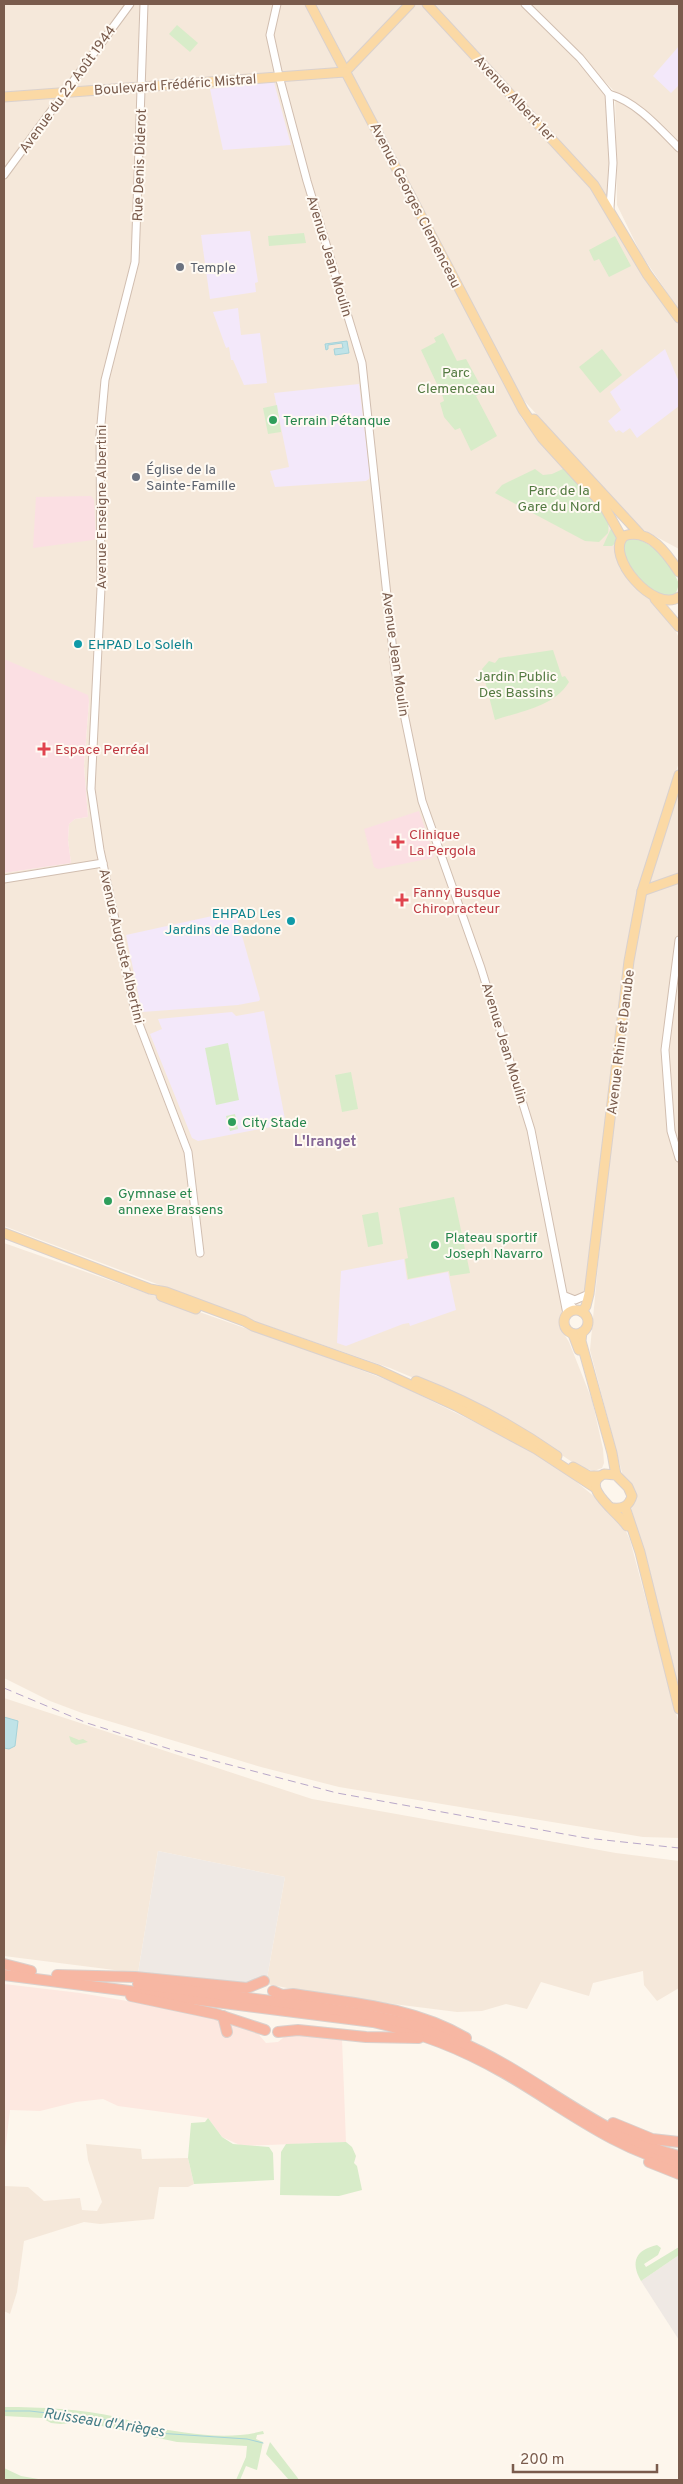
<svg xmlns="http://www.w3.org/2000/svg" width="683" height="2484" font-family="Overpass,sans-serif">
<rect width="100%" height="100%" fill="#fdf6ec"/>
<g fill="#f5e8da">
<polygon points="4,4 307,4 339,65 336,70 4,94"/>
<polygon points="316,4 406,4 348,65"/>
<polygon points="413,4 521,4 543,24 604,89 610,106 611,175 607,207 679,320 679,549 638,527 520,396 349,72"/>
<polygon points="530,4 679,4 679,310 641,254 617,205 615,92"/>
<polygon points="337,75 346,78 522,419 608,522 620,569 671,621 679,638 679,762 640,887 585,1295 562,1318 562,1331 569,1342 592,1400 603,1449 604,1463 602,1468 594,1471 578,1466 525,1430 473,1403 390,1368 257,1322 4,1226 4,873 71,863 68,840 69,824 75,819 88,817 84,766 89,701 4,660 4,100"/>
<polygon points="679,788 679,1691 590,1350 612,1117 625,1034 637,924"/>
<polygon points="4,1243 313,1352 395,1383 519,1444 567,1474 602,1503 625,1529 630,1540 679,1724 679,1838 643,1837 339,1787 261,1767 82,1713 50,1701 4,1678"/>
<polygon points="4,1698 312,1799 616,1853 679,1861 679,1988 657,2001 644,1985 643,1971 593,1983 589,1996 541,1982 527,2009 506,2004 482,2011 457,2012 330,1996 266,1984 285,1877 158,1851 138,1973 4,1956"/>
<polygon points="86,2144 141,2149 142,2159 188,2158 194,2184 188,2187 159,2187 154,2219 100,2224 84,2222 24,2241 17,2292 10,2314 4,2311 4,2186 28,2187 44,2201 80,2198 82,2210 97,2211 102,2202 88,2160"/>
</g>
<polygon fill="#fde8e0" points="4,1984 80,1993 216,2016 255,2030 266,2043 278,2042 288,2034 342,2039 346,2142 242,2146 222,2137 208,2118 118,2106 103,2099 76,2102 40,2111 10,2110 4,2160"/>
<g fill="#efe9e4">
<polygon points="158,1851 285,1877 266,1984 138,1973"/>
<polygon points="679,2255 679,2340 641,2281"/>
</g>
<g fill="#f3e8fa">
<polygon points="679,46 679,85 671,93 653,76"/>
<polygon points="274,82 291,145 223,150 210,89"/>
<polygon points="250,231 258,282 255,283 256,292 210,299 201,235"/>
<polygon points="238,308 241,335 260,333 267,383 244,385 233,360 231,360 229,347 226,348 213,312"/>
<polygon points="665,349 679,382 679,406 637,438 630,428 623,433 619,430 616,432 608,421 621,410 610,392"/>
<polygon points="359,384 370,475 369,479 366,481 275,487 270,471 289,467 274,393"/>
<polygon points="235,911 260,999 259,1001 238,1005 142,1012 126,935"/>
<polygon points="264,1011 286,1124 198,1141 192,1138 150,1034 162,1029 158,1019 232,1012 236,1016"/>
<polygon points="404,1259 407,1280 448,1272 456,1310 410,1326 409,1323 403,1324 346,1346 337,1343 341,1271"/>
</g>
<g fill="#fbdfe3">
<polygon points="91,496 94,500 96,537 93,540 33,548 36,497"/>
<polygon points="4,659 88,695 89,701 84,766 88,817 75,819 69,824 68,840 71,863 4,873"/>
<polygon points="419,811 434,855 432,858 378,869 374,867 364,829"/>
</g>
<g fill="#d8ecc9">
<polygon points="177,25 198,43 190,52 169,34"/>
<polygon points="304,233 306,243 269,246 268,236"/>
<polygon points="615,236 631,266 609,277 599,259 594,261 589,250"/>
<polygon points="443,333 457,361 466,359 484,392 476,396 497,436 471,451 460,428 455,430 444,417 440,403 444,401 443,397 421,350 436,342 434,338"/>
<polygon points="602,349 622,375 600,393 579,367"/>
<polygon points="277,405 281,432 268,434 263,408"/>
<path d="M565 468C580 484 613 508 608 533L599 542 585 541 495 493 502 485 535 469 543 475 552 474Z"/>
<polygon points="612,526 618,537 617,542 612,546 603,546"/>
<path d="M629 536C654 543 669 559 679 584L675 596 668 599C643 587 628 570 621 544Z"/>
<path d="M553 650 562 677 565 676 569 682C554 707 521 711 495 720L482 669 489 661 495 663 499 658Z"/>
<polygon points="228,1043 239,1100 216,1105 205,1048"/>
<polygon points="351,1072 358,1109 342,1112 335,1075"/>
<polygon points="235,1114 238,1129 230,1131 226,1116"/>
<polygon points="454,1197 470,1273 450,1276 449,1271 408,1279 405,1259 408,1258 399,1208"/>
<polygon points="378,1212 383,1244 368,1247 362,1215"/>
<polygon points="69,1736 79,1740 83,1739 88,1742 76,1745 71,1742"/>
<polygon points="208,2118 222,2137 233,2144 269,2147 273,2153 274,2180 194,2184 188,2158 191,2123 205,2122"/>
<polygon points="346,2142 352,2147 356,2156 354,2163 357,2166 362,2190 339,2196 280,2195 281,2152 286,2144"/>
<path d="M657 2245 661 2248 658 2255 644 2264 646 2267 679 2247V2255L641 2281C630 2261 636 2250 657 2245Z"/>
<path d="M4 2407C41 2407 80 2409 117 2417 127 2419 136 2424 146 2426 184 2433 226 2441 263 2431L264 2434 257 2435 256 2439 263 2442 257 2470 246 2466 240 2480H236L246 2457 247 2446 177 2442 83 2422 61 2424 51 2423 42 2418 4 2416Z"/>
<polygon points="270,2442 297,2477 299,2480 289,2480 266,2454"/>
<polygon points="4,2468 21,2476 44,2480 4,2480"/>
</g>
<g fill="#bfe3e8" stroke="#a5d3da">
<polygon points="347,341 349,353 335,355 334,349 343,348 342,343 328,345 328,349 326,350 325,344"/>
<polygon points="4,1717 18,1721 15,1746 9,1749 4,1748"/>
</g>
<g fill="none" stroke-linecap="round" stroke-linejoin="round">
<polyline stroke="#a5d3da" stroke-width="1" points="4,2411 30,2411 116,2421 140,2431 157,2433 247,2439 263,2443"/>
<g stroke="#d1beb0" stroke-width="9">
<g id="minor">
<polyline points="144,4 135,262 105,380 100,435 101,588 91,789 100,850 136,1016 188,1152 200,1253"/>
<polyline points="277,4 270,35 279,76 307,181 362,363 395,670 422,801 481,968 531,1130 567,1314"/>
<polyline points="525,4 580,58 609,94 613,163 610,208"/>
<path d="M609 94C637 102 659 128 679 148"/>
<polyline points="4,175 130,4"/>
<polyline points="4,879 103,863"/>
<polyline points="679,940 665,1050 671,1131 679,1158"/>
<polyline points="565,1296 575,1300 589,1294"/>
<polyline points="566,1299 575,1310"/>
</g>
</g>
<g stroke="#dad1cd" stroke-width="11">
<g id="major">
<polyline points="310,4 523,410 542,438 604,506 622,538"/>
<polyline points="427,4 594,185 647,274 679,318"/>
<polyline points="345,72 410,4"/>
<polyline points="4,97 345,72"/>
<polyline points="534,419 640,534"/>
<path d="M679 572C668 555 649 527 624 536 604 555 654 614 679 597"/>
<polyline points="655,599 679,627"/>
<polyline points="642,891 679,878"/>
<polyline points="4,1233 150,1289 166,1292 244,1321 253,1326 378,1370 456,1406 536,1449 594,1487"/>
<polyline points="161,1296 196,1309"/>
<circle cx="576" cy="1322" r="12"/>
<polyline points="582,1312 586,1306 589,1294 629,961 642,891 679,775"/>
<polyline points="582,1332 581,1341 612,1453 616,1475"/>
<polyline points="573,1334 579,1350"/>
<path d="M416 1381C465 1400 513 1425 557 1456"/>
<polyline points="573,1467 589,1476 598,1476"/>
<polyline points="625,1507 640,1552 679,1709"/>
<path d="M613 1508C623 1509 629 1506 632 1496L628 1487 616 1475 604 1474C578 1486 618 1512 627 1526"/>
</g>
</g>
<g stroke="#dad1cd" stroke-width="12">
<g id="highway">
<polyline points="4,1964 31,1971"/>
<path d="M4 1975 373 2022C421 2033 460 2048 504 2073 560 2105 615 2150 679 2164"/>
<polyline points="57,1975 135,1977 247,1988 264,1981"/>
<path d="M138 1984C191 1991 244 1997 296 2004 354 2012 404 2018 458 2041 535 2073 597 2136 679 2156"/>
<path d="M273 1991 282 1995 293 1994C353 2003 413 2007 466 2038"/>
<polyline points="131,1996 216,2014 265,2030"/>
<polyline points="223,2016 227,2032"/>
<polyline points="278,2032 298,2030 366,2037 419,2038"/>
<polyline points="613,2123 652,2139 679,2142"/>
<polyline points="649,2162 679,2174"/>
</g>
</g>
<use href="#minor" stroke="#fff" stroke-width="7"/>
<use href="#major" stroke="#fbd9a5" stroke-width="9"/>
<use href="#highway" stroke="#f7b7a3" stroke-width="10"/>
<polyline stroke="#b9a8c9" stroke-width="1" stroke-dasharray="8 5" stroke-linecap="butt" points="4,1688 87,1723 173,1750 337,1793 586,1838 679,1848"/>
</g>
<g fill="#6b7280" stroke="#fffaf3" stroke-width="2">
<circle cx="180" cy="267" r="5"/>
<circle cx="136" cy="477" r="5"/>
</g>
<g fill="#2e9e5b" stroke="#fffaf3" stroke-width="2">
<circle cx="273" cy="420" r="5"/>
<circle cx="232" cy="1122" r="5"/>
<circle cx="108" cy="1201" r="5"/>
<circle cx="435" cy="1245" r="5"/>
</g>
<g fill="#0f9aa8" stroke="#fffaf3" stroke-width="2">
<circle cx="78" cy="644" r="5"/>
<circle cx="291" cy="921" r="5"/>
</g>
<g fill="#e0444e" stroke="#fffaf3" stroke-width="2">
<path d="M41.5 741.5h5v5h5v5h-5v5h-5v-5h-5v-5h5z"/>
<path d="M395.5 834.5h5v5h5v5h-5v5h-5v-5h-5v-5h5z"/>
<path d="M399.5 892.5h5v5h5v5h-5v5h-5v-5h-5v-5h5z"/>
</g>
<g text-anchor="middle" stroke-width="4" stroke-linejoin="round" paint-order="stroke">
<g font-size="14" fill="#7a5c4d" stroke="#fffaf3">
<text transform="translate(175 84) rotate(-4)" y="5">Boulevard Frédéric Mistral</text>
<text transform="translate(67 89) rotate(-54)" y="5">Avenue du 22 Août 1944</text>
<text transform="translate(515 98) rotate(47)" y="5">Avenue Albert 1er</text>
<text transform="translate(139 165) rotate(-88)" y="5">Rue Denis Diderot</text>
<text transform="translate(416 205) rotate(63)" y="5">Avenue Georges Clemenceau</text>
<text transform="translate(330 256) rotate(73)" y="5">Avenue Jean Moulin</text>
<text transform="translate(101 507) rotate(-90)" y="5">Avenue Enseigne Albertini</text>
<text transform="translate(396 654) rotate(82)" y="5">Avenue Jean Moulin</text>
<text transform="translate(122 946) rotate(77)" y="5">Avenue Auguste Albertini</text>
<text transform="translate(620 1042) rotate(-83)" y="5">Avenue Rhin et Danube</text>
<text transform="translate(505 1043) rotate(73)" y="5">Avenue Jean Moulin</text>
</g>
<g font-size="14" fill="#5b616d" stroke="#fffaf3" text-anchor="start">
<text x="190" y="272">Temple</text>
<text x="146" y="474">Église de la<tspan x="146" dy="16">Sainte-Famille</tspan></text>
</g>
<g font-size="14" fill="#537a41" stroke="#fffaf3">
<text x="456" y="377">Parc<tspan x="456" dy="16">Clemenceau</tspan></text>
<text x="559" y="495">Parc de la<tspan x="559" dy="16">Gare du Nord</tspan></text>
<text x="516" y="681">Jardin Public<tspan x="516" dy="16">Des Bassins</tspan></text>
</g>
<g font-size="14" fill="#27864d" stroke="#fffaf3" text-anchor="start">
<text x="283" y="425">Terrain Pétanque</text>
<text x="242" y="1127">City Stade</text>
<text x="118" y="1198">Gymnase et<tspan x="118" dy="16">annexe Brassens</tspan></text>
<text x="445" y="1242">Plateau sportif<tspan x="445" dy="16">Joseph Navarro</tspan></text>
</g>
<g font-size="14" fill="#0d838f" stroke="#fffaf3" text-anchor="start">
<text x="88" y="649">EHPAD Lo Solelh</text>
<text x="281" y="918" text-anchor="end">EHPAD Les<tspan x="281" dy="16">Jardins de Badone</tspan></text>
</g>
<g font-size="14" fill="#be3a42" stroke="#fffaf3" text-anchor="start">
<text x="55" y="754">Espace Perréal</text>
<text x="409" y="839">Clinique<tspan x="409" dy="16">La Pergola</tspan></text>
<text x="413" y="897">Fanny Busque<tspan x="413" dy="16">Chiropracteur</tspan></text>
</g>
<g font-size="15" font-weight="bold" fill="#846695" stroke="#fffaf3">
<text x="325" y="1146">L'Iranget</text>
</g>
<g font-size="15" font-style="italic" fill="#437c86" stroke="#fffaf3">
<text transform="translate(104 2422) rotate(9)" y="5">Ruisseau d'Arièges</text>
</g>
</g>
<rect width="683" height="2484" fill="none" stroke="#7a5c4d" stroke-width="10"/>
<path d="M513 2464v8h144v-8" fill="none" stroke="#7a5c4d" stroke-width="2.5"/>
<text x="520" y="2464" font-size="15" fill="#7a5c4d" stroke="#fffaf3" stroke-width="4" paint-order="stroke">200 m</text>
</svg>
